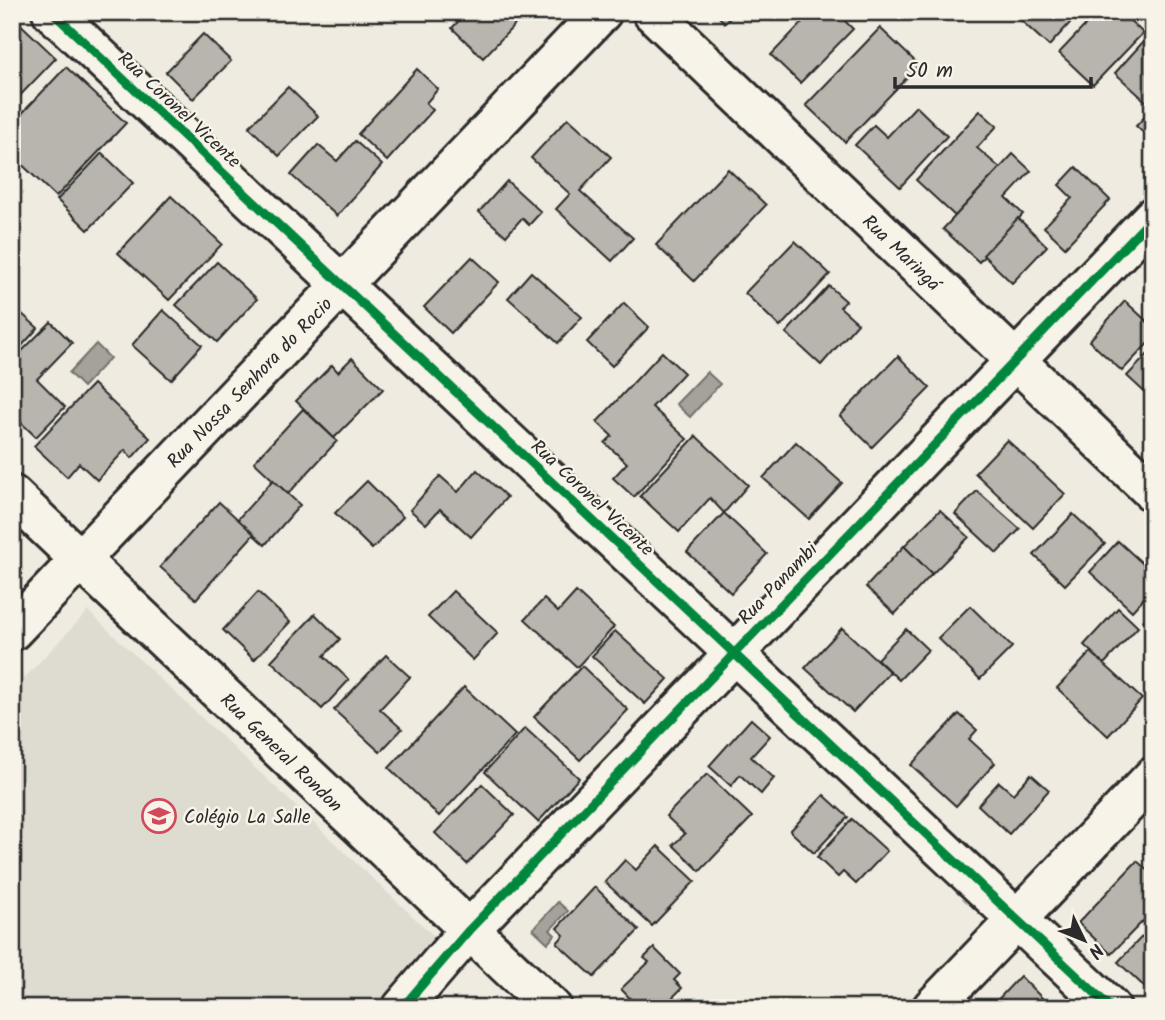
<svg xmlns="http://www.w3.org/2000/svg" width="1165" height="1020" font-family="Kalam,sans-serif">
<rect width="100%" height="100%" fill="#efebe0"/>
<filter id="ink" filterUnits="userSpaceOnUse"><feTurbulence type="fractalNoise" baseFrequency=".0143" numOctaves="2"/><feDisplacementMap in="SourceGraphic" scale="14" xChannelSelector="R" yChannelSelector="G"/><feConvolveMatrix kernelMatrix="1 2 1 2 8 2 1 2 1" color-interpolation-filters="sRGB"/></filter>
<g filter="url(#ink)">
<polygon fill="#dedbd1" points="88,611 438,940 374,1008 12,1008 12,691"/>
<g fill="#a4a29a" stroke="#74726e" stroke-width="2">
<polygon points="96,344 110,358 83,387 69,373"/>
<polygon points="707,372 720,384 690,417 676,404"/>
<polygon points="558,902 568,911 550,930 555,935 548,943 533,929"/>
</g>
<g fill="#b8b5ae" stroke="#2b2b2b" stroke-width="2">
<polygon points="467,12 527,12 483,58 452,28"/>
<polygon points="714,12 736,12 725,23"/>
<polygon points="812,12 836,12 853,29 800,83 771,55"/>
<polygon points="1019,12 1080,12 1049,46 1016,16"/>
<polygon points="1098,12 1121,12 1143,33 1093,85 1059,53"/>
<polygon points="12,16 56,58 12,104"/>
<polygon points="880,28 919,65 845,142 806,105"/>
<polygon points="1152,32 1153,33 1153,142 1136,126 1153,108 1115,73"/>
<polygon points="203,34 231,61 193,99 166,72"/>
<polygon points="66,67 126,123 56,197 12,155 12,124"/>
<polygon points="417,69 438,89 426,103 433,110 387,161 358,134"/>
<polygon points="288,87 318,116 279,156 249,127"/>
<polygon points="916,106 947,136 900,187 855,145 874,125 887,137"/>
<polygon points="980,111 997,126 977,148 1000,168 955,216 916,180"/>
<polygon points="568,118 611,157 580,191 633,238 612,261 556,209 570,194 531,158"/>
<polygon points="355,141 382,165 337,216 291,175 318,145 337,161"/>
<polygon points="102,153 133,183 88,230 57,200"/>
<polygon points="1013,154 1031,171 1006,198 1023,214 979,262 943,229"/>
<polygon points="1076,167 1110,200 1065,247 1044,227 1072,198 1059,185"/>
<polygon points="728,169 766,205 694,281 656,245"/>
<polygon points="507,181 541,212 529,225 522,218 506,236 479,212"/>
<polygon points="171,196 222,244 169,300 118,253"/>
<polygon points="1018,218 1047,246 1012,283 983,255"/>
<polygon points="795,241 830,274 780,327 745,293"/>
<polygon points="472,257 499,282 451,333 424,307"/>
<polygon points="217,262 257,299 217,342 176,305"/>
<polygon points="531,272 582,317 558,343 508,298"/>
<polygon points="1153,280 1153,298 1144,290"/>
<polygon points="829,286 846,301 840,307 858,323 821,365 786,333"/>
<polygon points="1125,301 1153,327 1153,338 1122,371 1089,341"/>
<polygon points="624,303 649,327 612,366 587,342"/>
<polygon points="12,305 38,328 18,350 12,345"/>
<polygon points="163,310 202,345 171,380 132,345"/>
<polygon points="51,322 72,343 37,379 65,407 36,437 12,414 12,361"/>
<polygon points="662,352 684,373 652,407 687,439 634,497 613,478 627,463 605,443 612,436 597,422"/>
<polygon points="1148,354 1153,358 1153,400 1127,376"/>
<polygon points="898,356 930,388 872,447 840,416"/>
<polygon points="352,358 383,389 334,438 296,401 332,365 338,372"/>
<polygon points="93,384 150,438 132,458 125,450 97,480 79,463 67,477 34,446"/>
<polygon points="303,409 337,441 288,494 254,462"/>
<polygon points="696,436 748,485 724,513 710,498 679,532 640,496"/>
<polygon points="1007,440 1065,494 1033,528 975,473"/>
<polygon points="796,442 842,483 809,519 763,478"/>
<polygon points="477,470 507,497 471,537 440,509 426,524 410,510 440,476 458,492"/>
<polygon points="273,480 300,505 265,545 237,520"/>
<polygon points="367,481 403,517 372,549 335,513"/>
<polygon points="977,491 1020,529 997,553 955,514"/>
<polygon points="219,502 254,534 196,599 160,567"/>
<polygon points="940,510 969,537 932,574 904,546"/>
<polygon points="724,513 767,554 731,593 687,552"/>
<polygon points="1073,514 1105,544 1065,585 1034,555"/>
<polygon points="1118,541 1153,573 1153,588 1132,611 1090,572"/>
<polygon points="904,546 932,574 895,614 866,587"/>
<polygon points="12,565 22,574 12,583"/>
<polygon points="453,591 498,633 473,660 428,617"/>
<polygon points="258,592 290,622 254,660 223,630"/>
<polygon points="576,592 614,627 577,667 525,619 544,599 558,612"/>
<polygon points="970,606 1012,647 980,679 938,638"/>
<polygon points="1118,608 1138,627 1104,664 1084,645"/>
<polygon points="1153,610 1153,630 1143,621"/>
<polygon points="315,614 340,639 324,656 349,680 322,709 271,661"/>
<polygon points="842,628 890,672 853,712 805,668"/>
<polygon points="906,629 928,650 899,680 877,659"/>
<polygon points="615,631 668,679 645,704 592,656"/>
<polygon points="1091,652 1142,699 1108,736 1057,688"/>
<polygon points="386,655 410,677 380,709 402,729 380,752 334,710"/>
<polygon points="582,666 628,710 580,760 534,717"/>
<polygon points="464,687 515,735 439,816 389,768"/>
<polygon points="959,714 977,730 969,739 995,763 956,806 911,765"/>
<polygon points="751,719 770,736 751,757 774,778 761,794 740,775 731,786 709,766"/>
<polygon points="525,728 579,778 538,822 485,772"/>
<polygon points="707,774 752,817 700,871 673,845 685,834 666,816"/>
<polygon points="1031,774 1049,790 1009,834 978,805 999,782 1013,794"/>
<polygon points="482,784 514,815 467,864 435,833"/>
<polygon points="824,795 848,817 814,853 790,831"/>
<polygon points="852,819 887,851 856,884 843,872 838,877 817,857"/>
<polygon points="658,846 695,881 652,926 605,882 625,860 636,870"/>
<polygon points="1137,861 1153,875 1153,925 1150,928 1143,921 1111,954 1078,923"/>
<polygon points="595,887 639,930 594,977 557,943 564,935 557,928"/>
<polygon points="1153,925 1153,987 1149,991 1118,962"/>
<polygon points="654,948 680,974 674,980 682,988 662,1008 639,1008 621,989 649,962 644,958"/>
<polygon points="1020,976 1052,1008 990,1008"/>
</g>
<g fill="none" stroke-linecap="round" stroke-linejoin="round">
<g stroke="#2b2b2b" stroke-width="44">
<g id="minor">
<polyline points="52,12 1111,1008"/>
<polyline points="652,12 1153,492"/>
<polyline points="12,495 552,1008"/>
<polyline points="12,631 602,12"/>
<polyline points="402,1008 469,930 1153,217"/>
<polyline points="932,1008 1153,777"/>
</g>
</g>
<use href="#minor" stroke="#f7f3e8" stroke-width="38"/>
<g stroke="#f7f3e8" stroke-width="13">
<g id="cycleway">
<polyline points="52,12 1111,1008"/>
<polyline points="402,1008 469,930 1153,217"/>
</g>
</g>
<use href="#cycleway" stroke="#00873e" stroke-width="9"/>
</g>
</g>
<defs>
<g id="school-ring" transform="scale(1.75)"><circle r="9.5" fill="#f7f3e8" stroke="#d1495b" stroke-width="1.5"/><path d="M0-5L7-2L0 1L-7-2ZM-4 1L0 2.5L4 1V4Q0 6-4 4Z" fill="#d1495b"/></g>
</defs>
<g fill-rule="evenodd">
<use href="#school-ring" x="159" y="816"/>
</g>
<g text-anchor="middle" stroke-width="5" stroke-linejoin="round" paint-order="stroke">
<g font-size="19" fill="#2b2b2b" stroke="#f7f3e8">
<text transform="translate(180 109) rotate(43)" y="7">Rua Coronel Vicente</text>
<text transform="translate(902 252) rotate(44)" y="7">Rua Maringá</text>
<text transform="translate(249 382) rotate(-46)" y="7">Rua Nossa Senhora do Rocio</text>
<text transform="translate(593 497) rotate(43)" y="7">Rua Coronel Vicente</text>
<text transform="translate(777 583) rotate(-46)" y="7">Rua Panambi</text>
<text transform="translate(282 752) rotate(44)" y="7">Rua General Rondon</text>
</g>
<g font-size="19" fill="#2b2b2b" stroke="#f7f3e8" text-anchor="start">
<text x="184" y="823">Colégio La Salle</text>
</g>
</g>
<rect width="1165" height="1020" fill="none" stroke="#f7f3e8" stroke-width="42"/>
<rect x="21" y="21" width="1123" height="978" fill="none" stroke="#2b2b2b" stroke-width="2.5" filter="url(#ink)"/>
<g transform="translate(1084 940) rotate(133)" stroke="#f7f3e8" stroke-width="5" paint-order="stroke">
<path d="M0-5L12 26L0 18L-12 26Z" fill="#2b2b2b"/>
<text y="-10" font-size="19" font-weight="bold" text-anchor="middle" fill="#2b2b2b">N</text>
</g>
<path d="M895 77v10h196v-10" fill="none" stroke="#2b2b2b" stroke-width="3.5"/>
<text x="906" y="77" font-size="21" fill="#2b2b2b" stroke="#f7f3e8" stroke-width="5" paint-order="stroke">50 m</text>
</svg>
